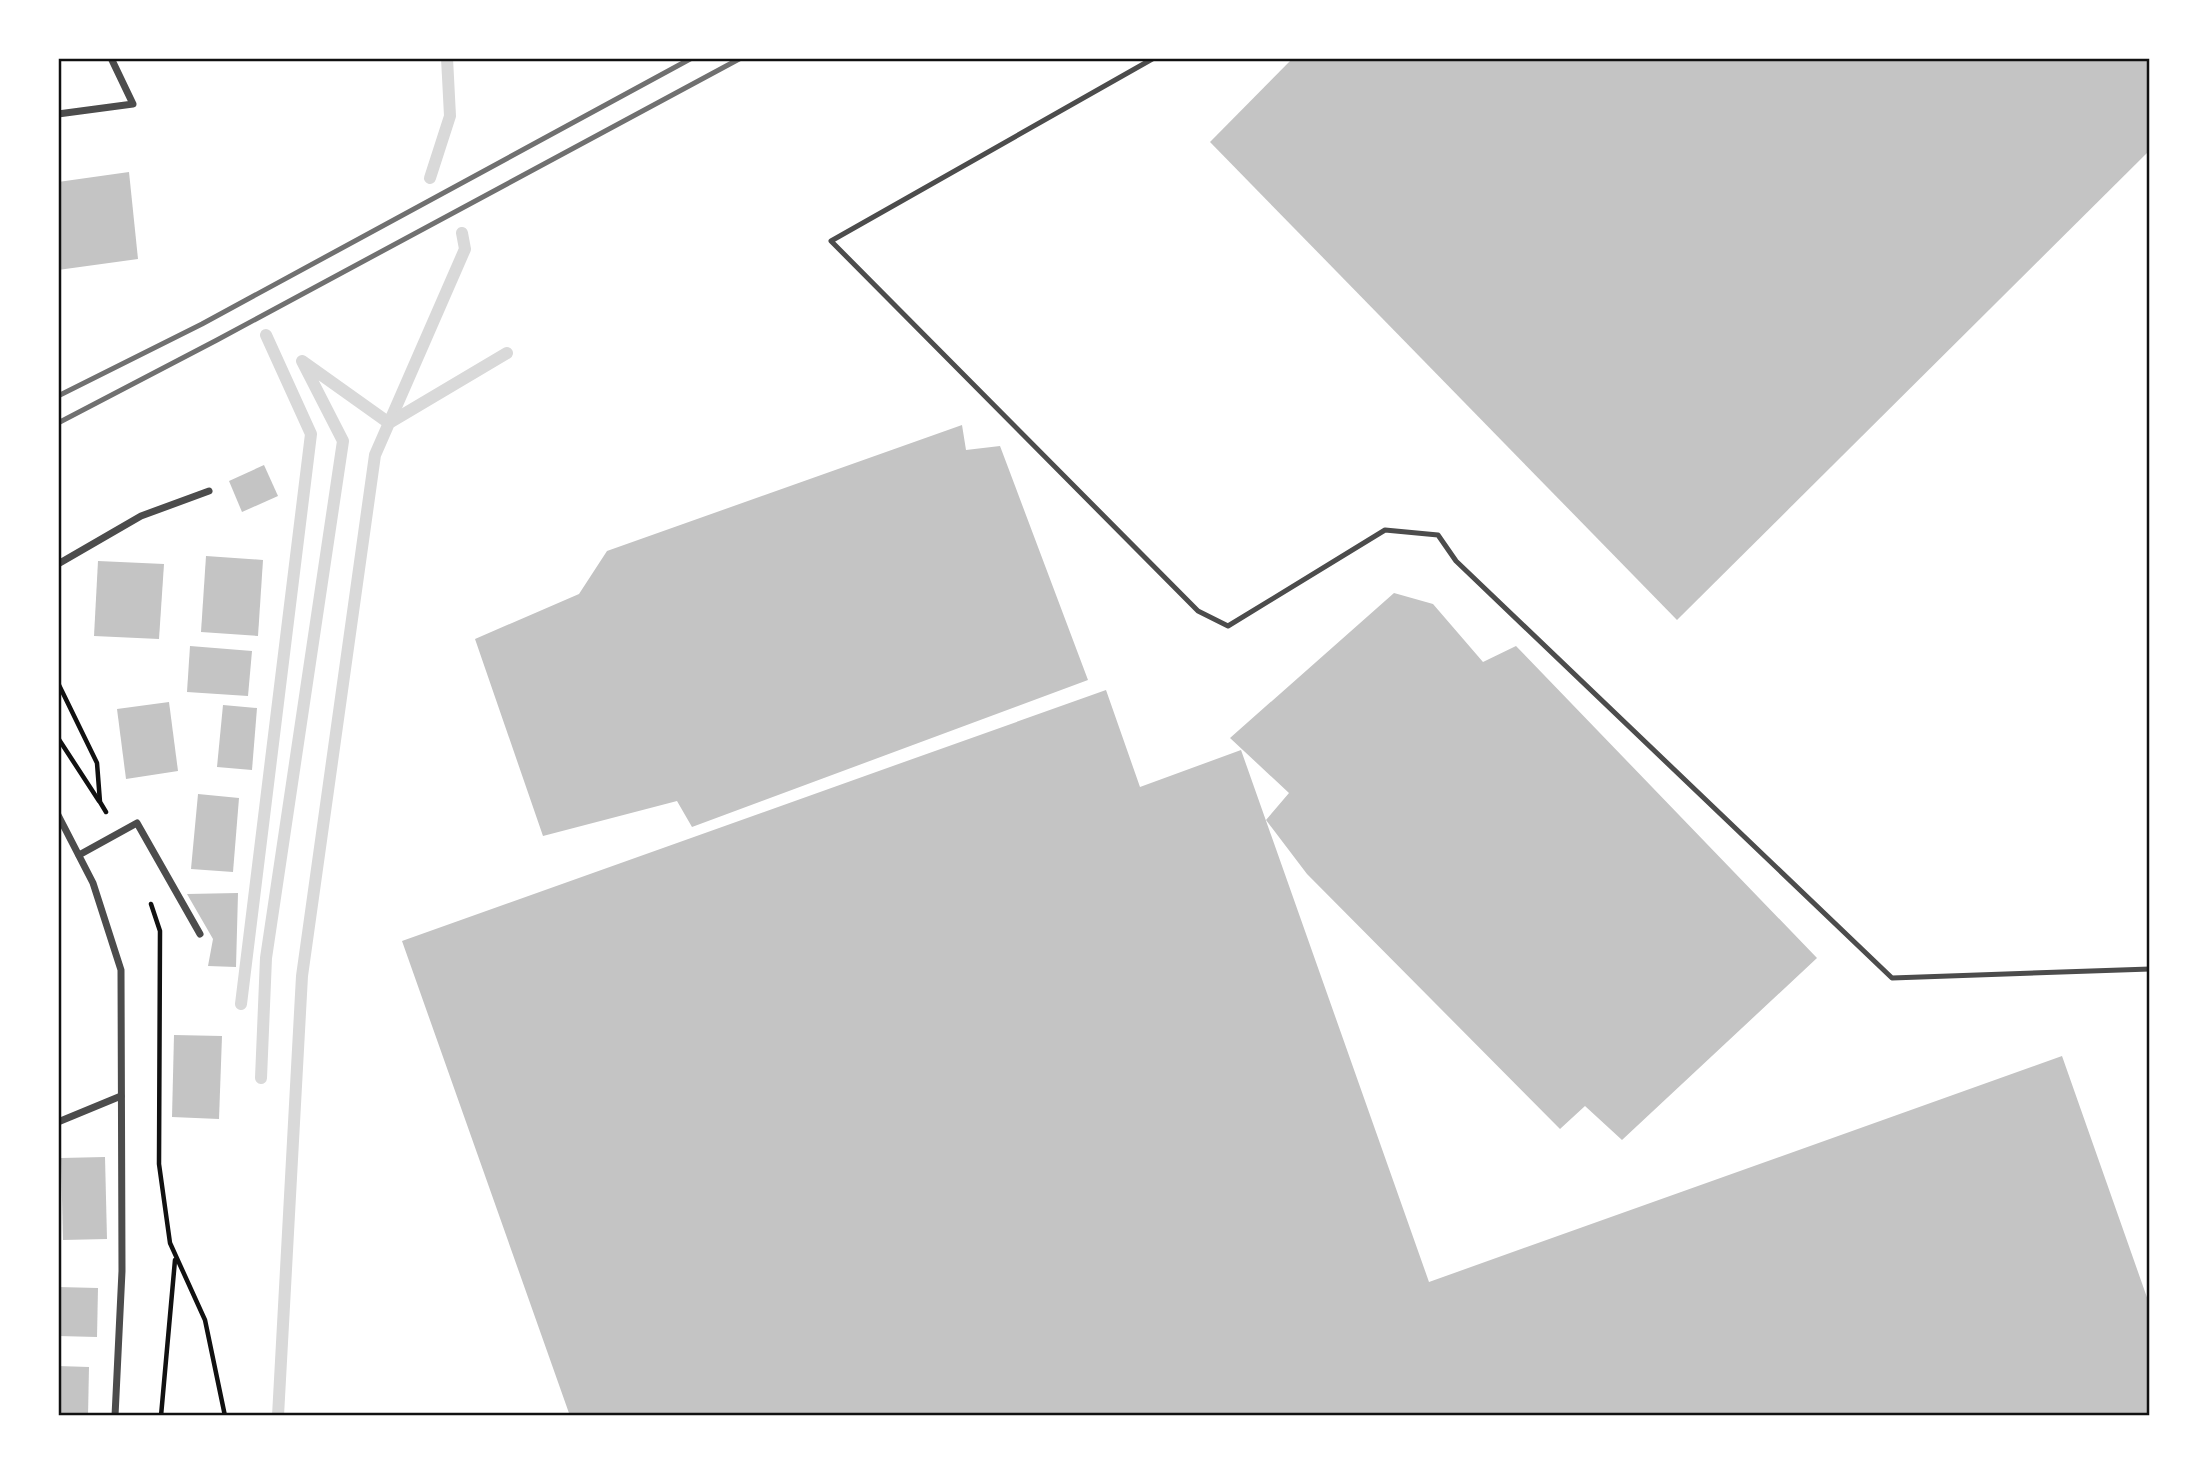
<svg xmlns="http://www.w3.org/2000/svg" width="2208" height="1474" font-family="Lato,sans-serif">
<rect width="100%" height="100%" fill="#fff"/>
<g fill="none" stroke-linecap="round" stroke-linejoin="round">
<g stroke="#d9d9d9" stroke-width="12">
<polyline points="430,178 450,116 447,58"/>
<polyline points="241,1004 311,434 266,335"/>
<polyline points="261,1078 266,958 343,441 302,361 389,423 465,249 462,233"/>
<polyline points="278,1416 302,976 375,455 389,423 507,353"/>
</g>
</g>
<g fill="#c4c4c4">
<polygon points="1293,58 2150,58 2150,150 1677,620 1210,142"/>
<polygon points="129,172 138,259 58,270 58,182"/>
<polygon points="962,425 966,450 1000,446 1088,680 692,827 677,801 543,836 475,639 579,594 607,551"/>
<polygon points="264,465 278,496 242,512 229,481"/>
<polygon points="206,556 263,560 258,636 201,632"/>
<polygon points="98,561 164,564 159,639 94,636"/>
<polygon points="1394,593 1433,604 1483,662 1516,646 1817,958 1622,1140 1585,1106 1560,1129 1307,874 1266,820 1289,793 1230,738"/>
<polygon points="190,646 252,651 248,696 187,692"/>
<polygon points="1106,690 1140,787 1241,750 1429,1282 2062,1056 2150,1306 2150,1416 570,1416 402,941"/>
<polygon points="169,702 178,771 126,779 117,709"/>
<polygon points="223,705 257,708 252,770 217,767"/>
<polygon points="198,794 239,798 233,872 191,869"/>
<polygon points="238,893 236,967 208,966 213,939 187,894"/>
<polygon points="174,1035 222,1036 219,1119 172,1117"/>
<polygon points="105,1157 107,1239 63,1240 61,1158"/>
<polygon points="58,1287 98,1288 97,1337 58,1336"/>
<polygon points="58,1366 89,1367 88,1416 58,1416"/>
</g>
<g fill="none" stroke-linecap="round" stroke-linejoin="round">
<g stroke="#111" stroke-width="4.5">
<polyline points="58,683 97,763 100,802 106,812"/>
<polyline points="58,738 99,801"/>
<polyline points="151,904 160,931 159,1164 170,1243 205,1320 225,1416"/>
<polyline points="161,1416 175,1260"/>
</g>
<polyline stroke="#4c4c4c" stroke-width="5" points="1154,58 831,241 1198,611 1228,626 1385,530 1438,535 1456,561 1892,978 2150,969"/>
<g stroke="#4c4c4c" stroke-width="7">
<polyline points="58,114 133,104 111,58"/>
<polyline points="58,564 141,516 209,491"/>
<polyline points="58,815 93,883 121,970 122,1271 115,1416"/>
<polyline points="79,855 137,823 200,934"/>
<polyline points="58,1122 121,1096"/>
</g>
<g stroke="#707070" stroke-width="5">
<polyline points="58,396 202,324 692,58"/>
<polyline points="58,423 217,340 741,58"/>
</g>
</g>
<rect width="2208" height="1474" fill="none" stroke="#ffffff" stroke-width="119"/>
<rect x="60" y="60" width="2088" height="1354" fill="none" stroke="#111" stroke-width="2.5"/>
</svg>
